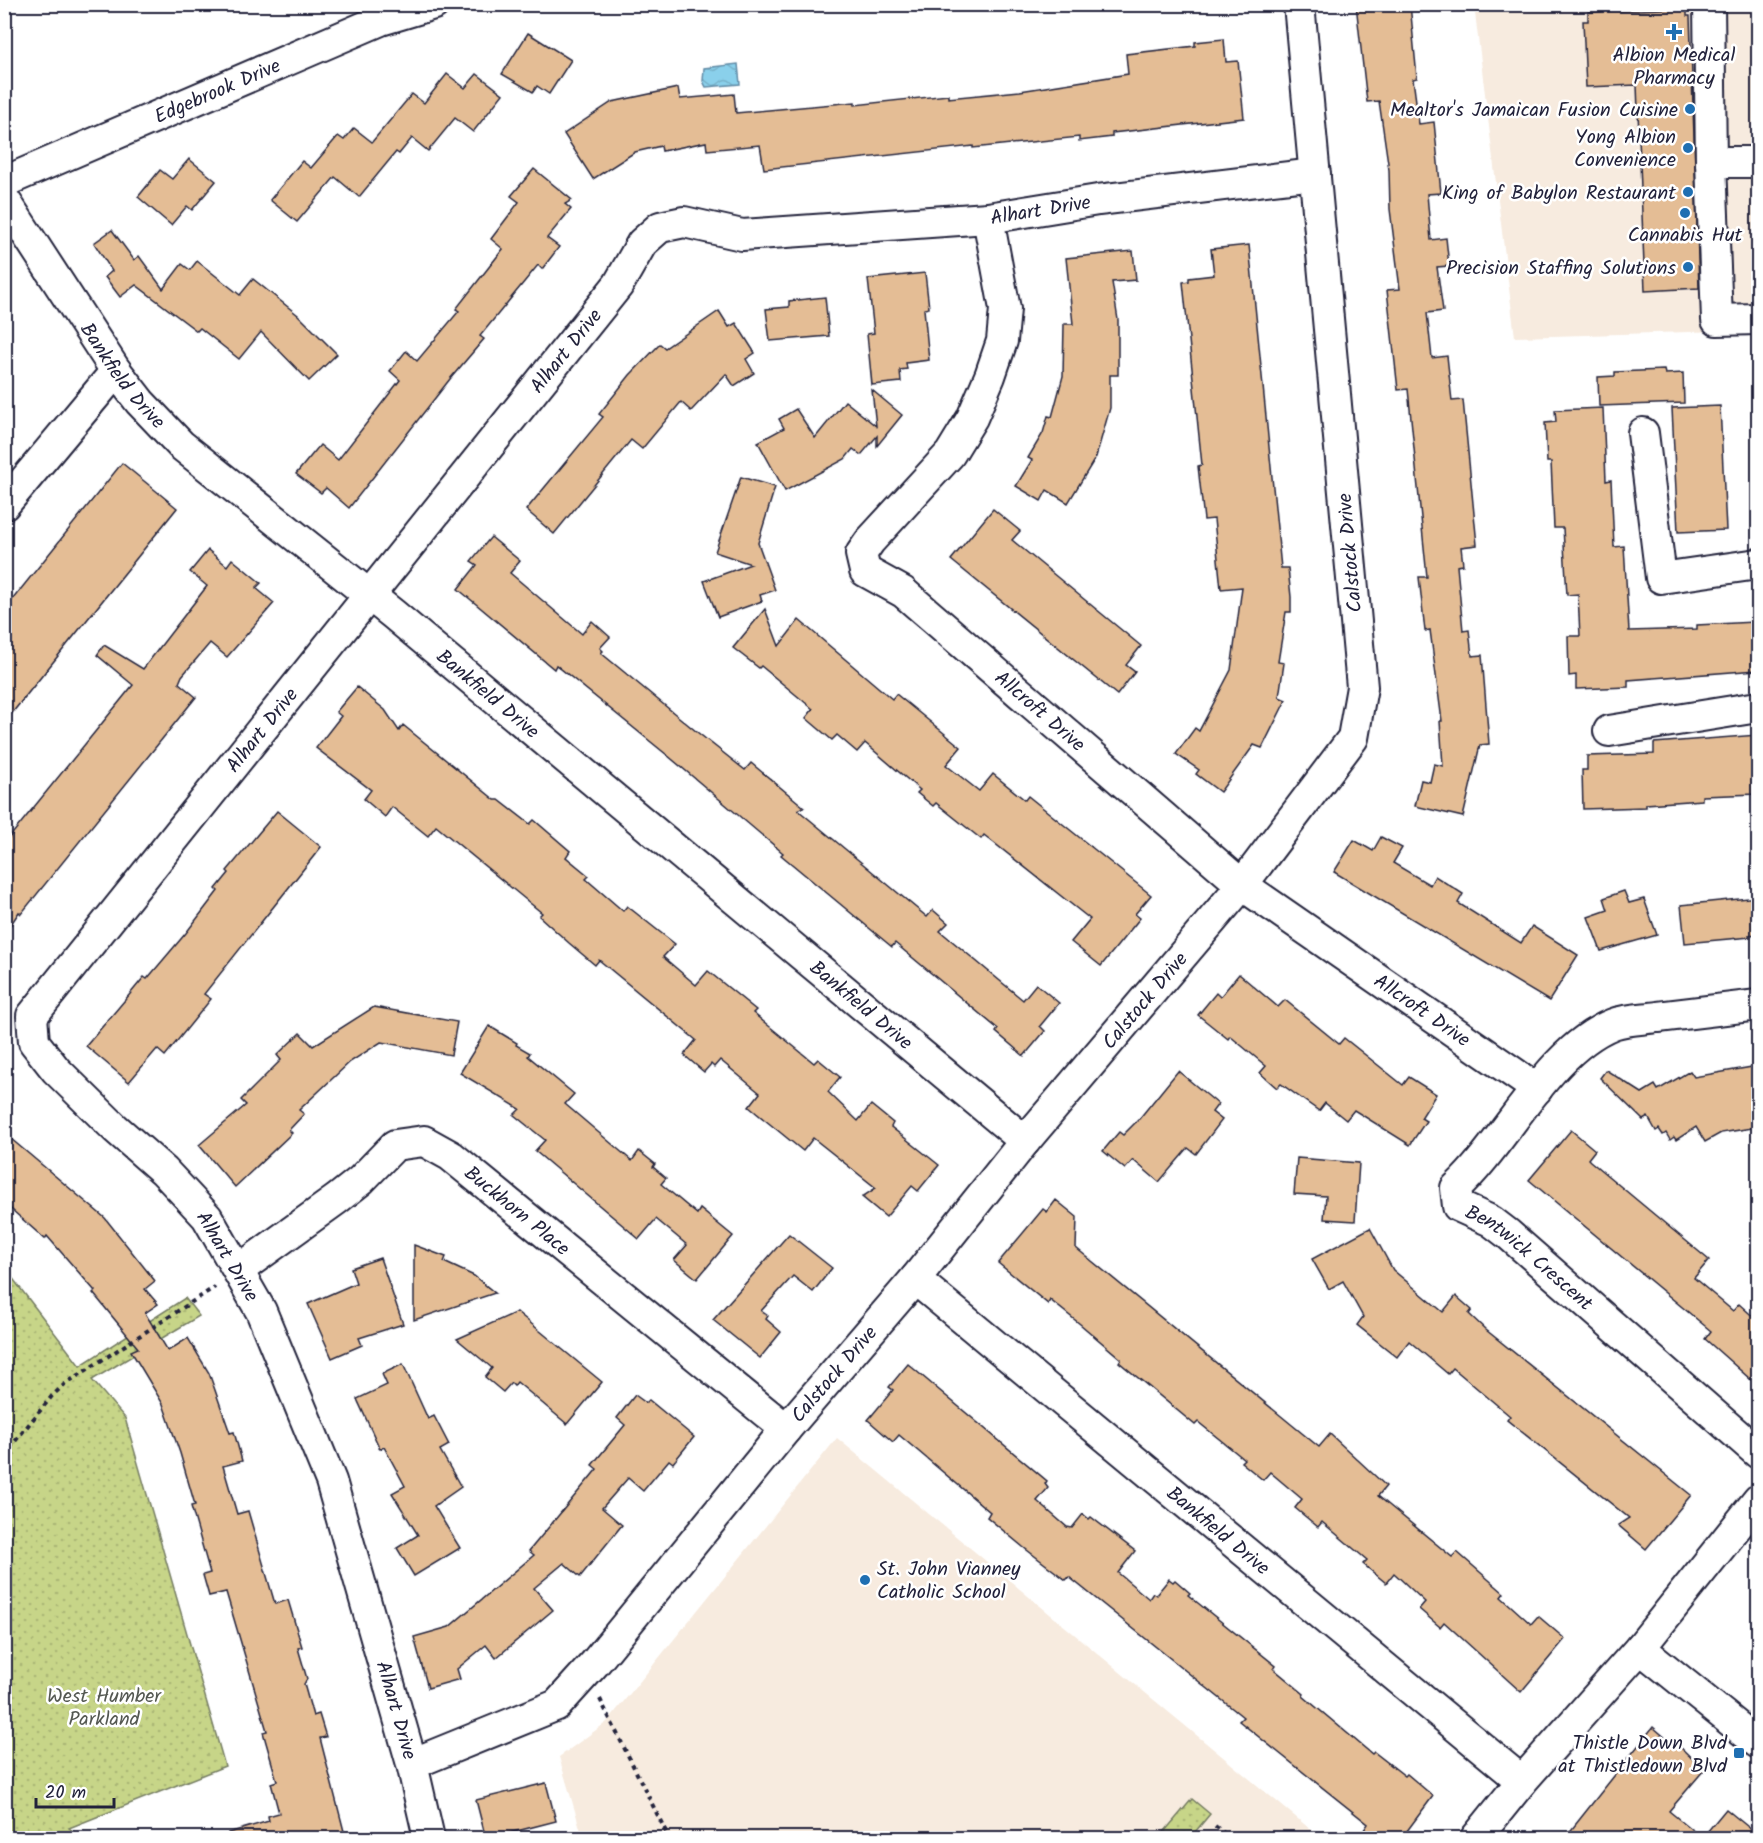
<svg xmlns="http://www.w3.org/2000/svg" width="1763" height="1843" font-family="Kalam,sans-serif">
<defs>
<pattern id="park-dots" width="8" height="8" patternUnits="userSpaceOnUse" patternTransform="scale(1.5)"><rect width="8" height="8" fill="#c7d588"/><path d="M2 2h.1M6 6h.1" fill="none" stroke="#abb776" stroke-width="1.8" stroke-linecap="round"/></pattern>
<pattern id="water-waves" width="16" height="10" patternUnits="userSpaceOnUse" patternTransform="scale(1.5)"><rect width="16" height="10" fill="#8ad0eb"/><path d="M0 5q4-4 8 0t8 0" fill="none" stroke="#77b2ca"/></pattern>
</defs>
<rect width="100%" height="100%" fill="#fff"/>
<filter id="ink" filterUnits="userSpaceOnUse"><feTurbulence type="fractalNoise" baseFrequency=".0167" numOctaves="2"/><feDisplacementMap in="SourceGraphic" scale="12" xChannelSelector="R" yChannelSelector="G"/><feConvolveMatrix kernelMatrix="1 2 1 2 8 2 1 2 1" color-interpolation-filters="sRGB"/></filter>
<g filter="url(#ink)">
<g fill="#f7ebdf">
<polygon points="1474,5 1758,5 1758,330 1515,337"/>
<polygon points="837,1438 1321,1838 583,1838 559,1757 607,1722"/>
</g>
<g fill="url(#park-dots)" stroke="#747c62" stroke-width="1.5">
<polygon points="4,1267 80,1366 185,1298 199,1316 92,1380 125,1418 225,1766 69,1828 82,1838 5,1838"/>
<polygon points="1192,1799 1210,1814 1190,1838 1159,1838"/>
</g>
<polygon fill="url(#water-waves)" stroke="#608aa5" stroke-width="1.5" points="738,64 740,84 706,87 703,81 704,68"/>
<g fill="#e4bd95" stroke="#22223b" stroke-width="1.5">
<polygon points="1356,4 1410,4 1417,78 1413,79 1419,124 1434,122 1441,193 1427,194 1431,240 1446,238 1449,266 1437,267 1443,311 1427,313 1432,358 1447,356 1452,401 1463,400 1477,545 1461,547 1463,565 1457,566 1463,631 1469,630 1472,656 1482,655 1489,744 1480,745 1463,817 1415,806 1421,780 1430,782 1434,764 1443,766 1440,721 1442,721 1430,630 1425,631 1419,577 1427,577 1408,389 1398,390 1387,290 1400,289 1390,209 1389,170 1379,101 1367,102"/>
<polygon points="1687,8 1687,16 1690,16 1699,288 1645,291 1637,85 1586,87 1583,21 1588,21 1588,12"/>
<polygon points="528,33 571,60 549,94 537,86 533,92 502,74"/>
<polygon points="1224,39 1226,62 1238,61 1244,118 1112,133 1112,137 1079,141 1079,137 973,148 973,146 764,169 760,145 707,150 706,142 662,151 661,146 635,152 593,179 564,134 612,102 678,88 680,99 734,94 736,113 855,102 855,105 948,95 948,98 1020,91 1128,74 1126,54 1195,46 1195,42"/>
<polygon points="447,74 465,88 477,74 503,94 473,132 455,118 428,151 412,138 399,154 396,152 359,197 335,177 297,222 270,200 302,161 311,168 338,136 344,140 354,128 372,142 412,94 424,103"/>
<polygon points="189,159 216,181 192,210 187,206 171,225 138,197 160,170 172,179"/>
<polygon points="534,169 572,200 565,204 571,209 547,238 559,247 542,269 538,265 480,336 484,339 450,379 349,508 326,488 321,493 296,474 320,445 338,460 400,380 390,371 406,351 417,361 459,311 456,309 503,249 491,239 519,202 511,196"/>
<polygon points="112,230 134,260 139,256 163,289 182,264 190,270 197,261 240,295 253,279 298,315 337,354 309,381 261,332 239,359 200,328 197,331 136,285 120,297 105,277 112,271 94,243"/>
<polygon points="1249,245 1281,568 1288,568 1291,597 1291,612 1286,612 1278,662 1284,663 1279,697 1286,700 1262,748 1254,745 1220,792 1196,774 1199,770 1176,754 1195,728 1199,731 1231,670 1242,587 1221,589 1214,519 1204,520 1198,466 1202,465 1183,282 1189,281 1189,278 1214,275 1211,249"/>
<polygon points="1133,251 1136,280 1112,282 1118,320 1118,375 1110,375 1110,408 1096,457 1068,503 1047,490 1041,501 1016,486 1032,460 1028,458 1043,433 1048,416 1052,417 1063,376 1064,324 1073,324 1066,258"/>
<polygon points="925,273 929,308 924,309 929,360 906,363 907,369 900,370 901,382 872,385 867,334 874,333 868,279"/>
<polygon points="825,297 829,336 770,341 766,309 789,307 789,301"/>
<polygon points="719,311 729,327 736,323 755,353 746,359 754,373 734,386 726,374 691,411 681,402 642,449 631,440 554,534 526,510 603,417 599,414 630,375 660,344 665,348"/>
<polygon points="1664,370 1665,374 1683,373 1684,403 1599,406 1598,377 1615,376 1615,372"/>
<polygon points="872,390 902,415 877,446 877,436 861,455 853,449 845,459 785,491 758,442 784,428 779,419 796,409 815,438 845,401 876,426"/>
<polygon points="1720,406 1726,530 1678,532 1672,408"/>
<polygon points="1603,408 1606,481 1611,480 1614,547 1624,546 1629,631 1697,629 1697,625 1754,622 1757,670 1628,680 1628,687 1576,689 1576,675 1569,676 1568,636 1580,636 1578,594 1567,595 1563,528 1554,528 1551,462 1547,462 1545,423 1556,422 1555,410"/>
<polygon points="122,463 177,508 4,723 4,610"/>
<polygon points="741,477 775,487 758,543 775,590 760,595 762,601 718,617 704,581 751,564 715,552"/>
<polygon points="993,509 1020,531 1012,540 1141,646 1126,665 1135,672 1117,695 951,560"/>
<polygon points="491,537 520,561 510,573 582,634 592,621 610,637 600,648 603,651 601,653 697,732 745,770 751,763 804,807 798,810 927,917 933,910 948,923 940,931 1023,1000 1036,984 1059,1003 1040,1026 1045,1031 1024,1056 996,1032 998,1029 895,943 892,947 781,855 783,853 667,755 556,665 554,669 458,589 477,565 471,561"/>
<polygon points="208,550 227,566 232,559 261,583 256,588 274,603 227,657 210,643 182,676 179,683 196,697 21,914 19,912 4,935 4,844 133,685 97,655 104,645 143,669 207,586 190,572"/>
<polygon points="765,609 779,646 799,620 892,699 896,694 961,747 946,765 979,791 993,774 1025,800 1028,796 1151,895 1135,914 1140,918 1101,966 1071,942 1090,919 984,835 981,839 936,803 933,806 917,793 920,790 865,743 857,752 837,735 832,740 806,718 813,709 761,666 759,668 733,648"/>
<polygon points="357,687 385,710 399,731 403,725 495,800 499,800 530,824 534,820 570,851 566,857 589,876 586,879 623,911 627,906 675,944 663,957 696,985 708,971 756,1010 753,1013 814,1063 818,1059 840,1077 828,1092 858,1121 871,1105 893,1123 891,1127 939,1165 918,1191 912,1186 886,1217 862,1197 876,1188 813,1138 803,1151 749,1107 760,1093 720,1060 714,1067 711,1064 704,1072 684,1055 696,1040 599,960 595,965 569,943 539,916 542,913 436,826 428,836 392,807 385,817 364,799 371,790 316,748 341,716 336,712"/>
<polygon points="1758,735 1758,794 1702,796 1702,800 1646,804 1646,807 1583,809 1582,770 1587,770 1587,756 1654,754 1654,743"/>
<polygon points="277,811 321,847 204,994 211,999 165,1056 157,1049 129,1082 86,1046 130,994 144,977 147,979 186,933 218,891 216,889 229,873 227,871"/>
<polygon points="1381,837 1402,848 1393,863 1430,885 1435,876 1463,894 1458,903 1521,943 1532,926 1578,955 1549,1001 1334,872 1354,840 1373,851"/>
<polygon points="1624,891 1629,903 1644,899 1657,935 1601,951 1588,917 1608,910 1604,898"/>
<polygon points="1758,897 1758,934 1749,935 1750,937 1685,943 1681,905"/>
<polygon points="1239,974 1278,1007 1285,1000 1339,1044 1344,1038 1403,1085 1409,1077 1436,1094 1421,1118 1426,1121 1410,1145 1354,1110 1346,1120 1325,1103 1319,1111 1281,1084 1277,1088 1260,1073 1266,1066 1230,1036 1228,1039 1198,1015 1216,993 1220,997"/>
<polygon points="374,1007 457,1022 451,1055 381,1042 350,1062 299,1110 304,1114 289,1130 292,1133 235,1187 199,1145 246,1105 241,1100 281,1060 277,1055 300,1033 313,1046"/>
<polygon points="489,1026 517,1043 516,1045 530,1053 528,1056 574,1094 565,1104 632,1161 639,1151 655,1164 653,1167 666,1178 661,1184 697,1214 700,1209 733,1236 697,1279 674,1260 687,1245 656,1219 639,1239 535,1151 545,1140 514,1115 520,1109 460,1073"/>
<polygon points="1758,1066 1758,1127 1721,1133 1705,1142 1696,1127 1676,1140 1674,1137 1670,1140 1666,1133 1663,1135 1659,1129 1656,1131 1648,1117 1643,1120 1600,1078 1606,1070 1642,1093 1655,1085 1658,1090 1690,1071 1694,1077"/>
<polygon points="1178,1071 1218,1104 1212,1112 1222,1120 1196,1154 1188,1148 1159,1182 1133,1160 1125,1169 1103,1151 1119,1132 1123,1135 1139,1119"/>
<polygon points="1571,1130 1595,1150 1588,1159 1590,1161 1709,1260 1694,1278 1733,1311 1739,1304 1758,1321 1758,1386 1705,1339 1711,1331 1529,1180"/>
<polygon points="4,1133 105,1218 155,1281 145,1289 158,1304 145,1313 168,1351 188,1338 209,1373 230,1433 234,1432 242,1461 223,1466 237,1514 248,1511 275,1604 288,1600 302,1647 298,1648 307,1679 304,1684 313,1716 319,1714 326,1737 320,1738 346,1839 229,1839 228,1833 269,1821 268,1816 279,1813 271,1783 277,1781 263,1732 267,1731 226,1592 209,1596 203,1575 210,1573 191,1506 195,1505 180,1453 163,1404 131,1351 138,1348 93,1293 95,1291 47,1236 45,1239 4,1203"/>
<polygon points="1297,1158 1359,1163 1355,1221 1324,1219 1326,1196 1294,1194"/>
<polygon points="1056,1200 1077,1217 1076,1248 1319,1447 1330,1434 1386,1486 1378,1496 1452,1557 1457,1552 1504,1593 1501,1597 1531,1624 1538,1616 1565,1639 1521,1692 1444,1622 1440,1627 1419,1609 1425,1602 1394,1573 1386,1583 1363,1564 1367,1560 1322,1522 1318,1527 1295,1508 1302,1499 1270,1472 1263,1480 1241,1462 1244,1459 1198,1422 1195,1425 1119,1362 1121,1359 1080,1324 1050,1300 1048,1304 998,1263 1043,1209 1047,1212"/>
<polygon points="1370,1228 1393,1270 1443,1312 1456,1296 1472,1310 1469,1314 1486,1330 1691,1495 1646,1549 1618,1525 1629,1518 1507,1420 1510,1416 1453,1368 1448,1374 1409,1341 1397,1357 1357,1325 1363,1317 1343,1281 1329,1289 1312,1259"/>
<polygon points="789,1234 832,1268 813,1292 793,1276 761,1311 768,1316 766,1319 781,1332 760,1358 713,1320"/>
<polygon points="414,1245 446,1257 444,1262 474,1276 495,1293 414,1320"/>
<polygon points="380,1258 403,1324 359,1338 362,1345 332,1358 308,1304 356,1283 351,1268"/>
<polygon points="517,1312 602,1382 567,1424 517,1382 514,1386 511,1383 503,1392 485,1377 492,1368 457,1339"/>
<polygon points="403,1364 428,1419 434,1416 449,1445 440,1450 461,1487 434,1506 460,1548 414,1576 397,1548 418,1535 392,1493 405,1486 384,1447 380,1449 357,1399 387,1385 382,1374"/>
<polygon points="908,1364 1047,1481 1045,1484 1048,1488 1037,1501 1067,1527 1072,1528 1083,1514 1089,1519 1091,1517 1135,1551 1118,1573 1149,1599 1153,1593 1156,1595 1169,1579 1173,1582 1175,1580 1190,1593 1188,1595 1276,1666 1274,1669 1304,1694 1303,1696 1372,1754 1374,1752 1405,1776 1407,1774 1433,1796 1401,1839 1374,1839 1364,1830 1368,1824 1239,1721 1243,1717 1069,1577 1066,1580 1023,1547 987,1517 990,1512 899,1435 893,1442 868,1420 893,1390 889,1387"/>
<polygon points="635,1395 646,1403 649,1400 694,1437 673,1463 669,1460 643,1491 628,1478 602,1508 622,1525 580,1577 564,1563 534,1588 553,1610 496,1658 486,1645 457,1669 460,1679 428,1688 414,1637 449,1627 534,1555 529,1551 597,1469 592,1465 625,1425 617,1418"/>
<polygon points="1653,1727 1675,1746 1677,1744 1704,1770 1669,1811 1702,1838 1726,1809 1758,1835 1758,1839 1564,1839"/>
<polygon points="546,1783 556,1821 486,1839 476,1800"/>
</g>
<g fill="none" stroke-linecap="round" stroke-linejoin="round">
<g stroke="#22223b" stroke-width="34">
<g id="minor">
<polyline points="1709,4 1711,162 1717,320 1758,319"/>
<polyline points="1711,162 1758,162"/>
<path id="s1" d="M4 182 381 20 434 4"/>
<path id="s2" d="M4 199 116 371 140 402 181 445 393 614 1025 1141"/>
<path id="s3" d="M988 218 1005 309 1002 341 990 376 972 418 950 454 870 541 861 554 865 571 903 592 1242 885 1537 1089"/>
<polyline points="1643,433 1661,578 1758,564"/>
<polyline points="4,505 116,371"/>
<polyline points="1609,731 1758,707"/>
<path id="s4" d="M1758 1005C1725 1009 1692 1013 1658 1017 1644 1019 1626 1019 1613 1024 1548 1050 1507 1141 1456 1188L1458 1206 1491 1221 1508 1234 1758 1453"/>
<path id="s5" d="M240 1269 337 1199 361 1180 395 1145 424 1141 451 1156 786 1429"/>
<path id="s6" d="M915 1279 1522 1781"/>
<polyline points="1640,1648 1758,1743"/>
<path id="s7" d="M412 1764 557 1705 595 1663 786 1429 915 1279 1025 1141 1242 885 1353 738 1362 687 1299 4"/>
<path id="s8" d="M429 1838 412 1764 331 1481 261 1311 207 1217 164 1171 115 1128 56 1070 34 1042 32 1016 618 285 642 243 660 227 684 222 742 235 988 218 1098 200 1315 174"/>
<polyline points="1476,1838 1522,1781 1640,1648 1758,1500"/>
</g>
</g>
<g stroke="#22223b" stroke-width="4" stroke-dasharray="4.5 4.5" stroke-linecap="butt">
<polyline points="4,1455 52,1396 65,1384 215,1287"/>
<polyline points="600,1699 669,1838"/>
<polyline points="1215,1826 1230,1838"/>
</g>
<use href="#minor" stroke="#fff" stroke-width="30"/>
</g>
</g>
<g fill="#1f6fb2" stroke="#fff" stroke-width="2">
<path d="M1671 23h6v6h6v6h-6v6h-6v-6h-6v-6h6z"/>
<circle cx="1690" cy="109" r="6"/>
<circle cx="1688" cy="148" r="6"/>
<circle cx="1688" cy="192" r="6"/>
<circle cx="1685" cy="213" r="6"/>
<circle cx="1688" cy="267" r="6"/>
<circle cx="865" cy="1580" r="6"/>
<rect x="1733" y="1747" width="12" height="12" rx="3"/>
</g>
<g text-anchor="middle" stroke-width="5" stroke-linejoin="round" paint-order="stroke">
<g font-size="20" fill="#22223b" stroke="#fff" text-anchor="end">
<text x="1674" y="61" text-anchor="middle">Albion Medical<tspan x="1674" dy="23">Pharmacy</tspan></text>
<text x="1678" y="116">Mealtor's Jamaican Fusion Cuisine</text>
<text x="1676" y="143">Yong Albion<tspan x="1676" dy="23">Convenience</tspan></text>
<text x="1676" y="199">King of Babylon Restaurant</text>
<text x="1685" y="241" text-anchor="middle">Cannabis Hut</text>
<text x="1676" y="274">Precision Staffing Solutions</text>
<text x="877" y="1575" text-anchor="start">St. John Vianney<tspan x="877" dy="23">Catholic School</tspan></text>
<text x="1727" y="1749">Thistle Down Blvd<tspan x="1727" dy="23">at Thistledown Blvd</tspan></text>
</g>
<g font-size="20" fill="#22223b" stroke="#fff">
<text dy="7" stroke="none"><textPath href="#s1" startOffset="232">Edgebrook Drive</textPath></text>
<text dy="7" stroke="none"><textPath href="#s8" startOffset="2328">Alhart Drive</textPath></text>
<text dy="7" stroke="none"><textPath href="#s8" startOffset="1788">Alhart Drive</textPath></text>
<text dy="7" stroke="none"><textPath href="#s2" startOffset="213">Bankfield Drive</textPath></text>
<text transform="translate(1349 553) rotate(-95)" y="7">Calstock Drive</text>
<text dy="7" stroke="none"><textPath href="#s2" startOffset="699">Bankfield Drive</textPath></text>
<text dy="7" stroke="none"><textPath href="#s3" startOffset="626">Allcroft Drive</textPath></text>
<text dy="7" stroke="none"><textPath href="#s8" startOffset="1302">Alhart Drive</textPath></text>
<text dy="7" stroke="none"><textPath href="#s7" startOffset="1074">Calstock Drive</textPath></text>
<text dy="7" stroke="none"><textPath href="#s2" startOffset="1185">Bankfield Drive</textPath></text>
<text dy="7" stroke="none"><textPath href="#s3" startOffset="1112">Allcroft Drive</textPath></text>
<text dy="7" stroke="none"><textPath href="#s5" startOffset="345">Buckhorn Place</textPath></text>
<text transform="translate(228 1256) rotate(59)" y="7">Alhart Drive</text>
<text dy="7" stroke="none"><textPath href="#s4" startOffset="482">Bentwick Crescent</textPath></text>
<text dy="7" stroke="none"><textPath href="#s7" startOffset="588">Calstock Drive</textPath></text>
<text dy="7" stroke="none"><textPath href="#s6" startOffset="394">Bankfield Drive</textPath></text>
<text transform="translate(397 1710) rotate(74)" y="7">Alhart Drive</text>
</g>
<g font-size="20" fill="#545852" stroke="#fff">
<text x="104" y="1702">West Humber<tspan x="104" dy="23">Parkland</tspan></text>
</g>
</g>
<rect width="1763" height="1843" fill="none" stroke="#fff" stroke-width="24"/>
<rect x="12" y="12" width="1739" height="1819" fill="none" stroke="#22223b" stroke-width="2" filter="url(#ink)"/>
<path d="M36 1798v9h78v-9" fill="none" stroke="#22223b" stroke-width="3"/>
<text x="45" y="1798" font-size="18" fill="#22223b" stroke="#ffffff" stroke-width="4.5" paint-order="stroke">20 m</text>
</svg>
